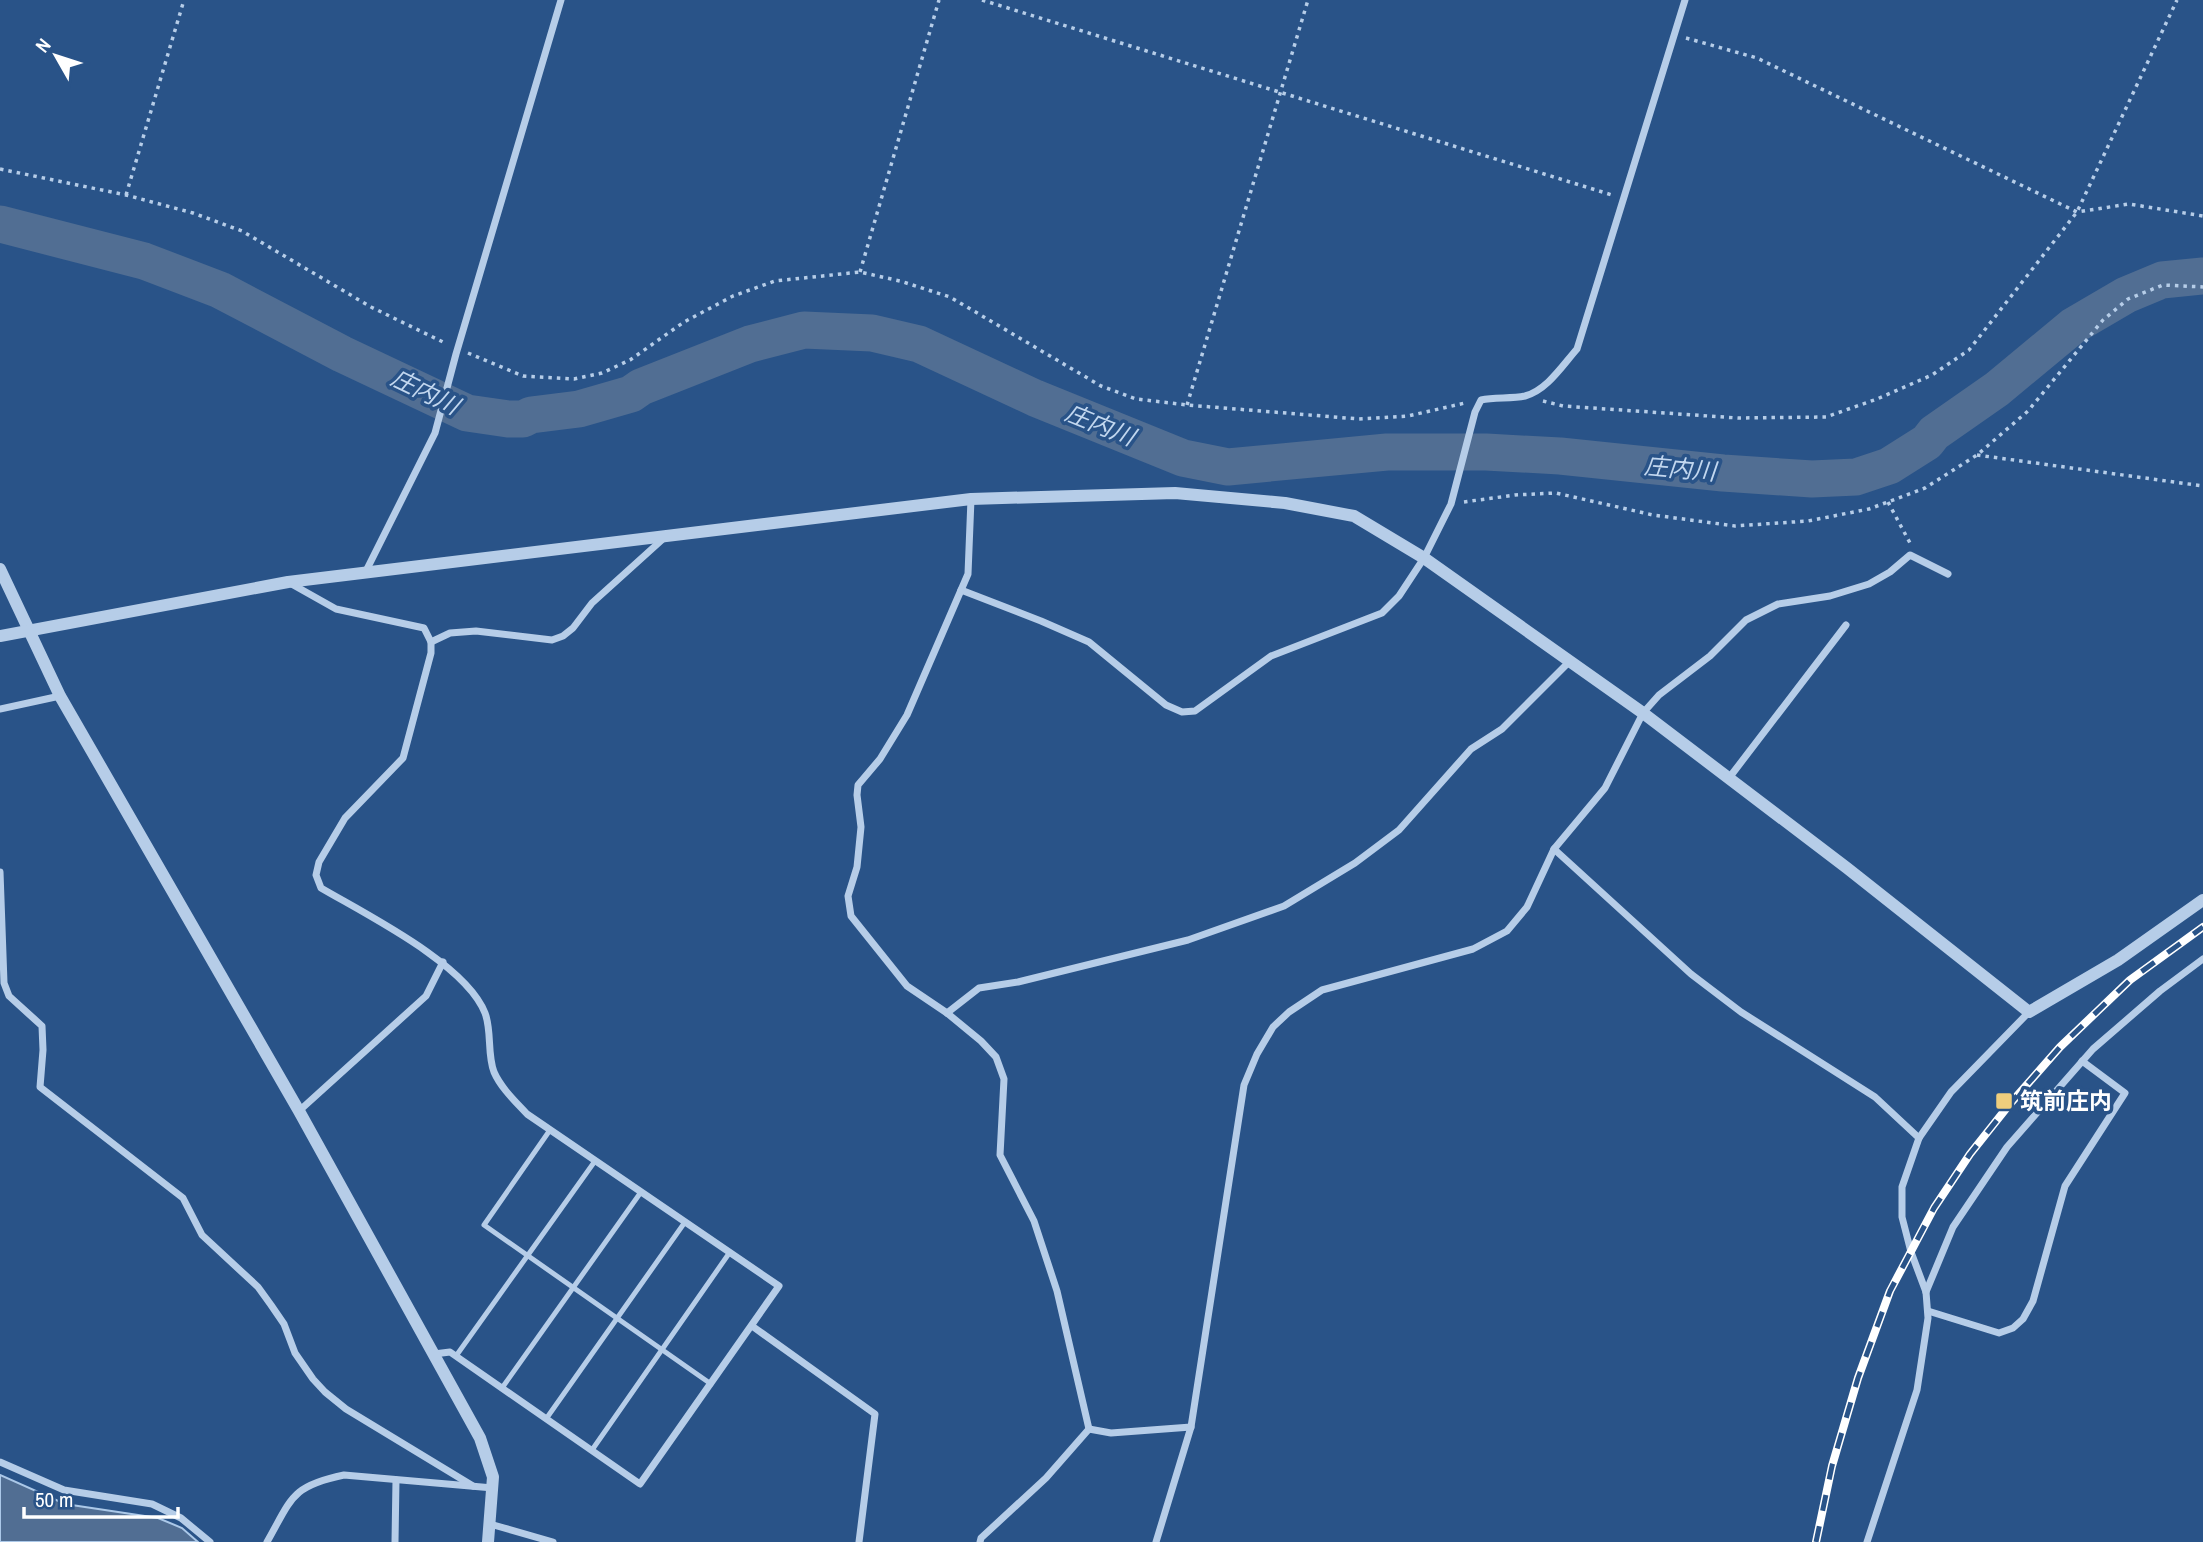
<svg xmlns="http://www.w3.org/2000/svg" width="2203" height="1542" font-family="'Archivo Narrow','Noto Sans JP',sans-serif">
<rect width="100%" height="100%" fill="#295388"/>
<polygon fill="#516e93" stroke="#abc8e8" stroke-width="2" points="0,1475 65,1504 158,1518 182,1528 198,1542 0,1542"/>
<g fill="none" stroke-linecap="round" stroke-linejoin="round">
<polyline stroke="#516e93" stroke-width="37" points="0,224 144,261 220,290 342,354 467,413 508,419 523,419 531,415 579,409 631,394 641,387 750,344 804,330 872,333 919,344 1035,398 1183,458 1228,467 1387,452 1486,452 1560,456 1723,473 1812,479 1856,477 1889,466 1927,442 1934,433 1997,389 2073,326 2126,295 2162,280 2203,276"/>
<g stroke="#b6cde8" stroke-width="3.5" stroke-dasharray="3.5 5" stroke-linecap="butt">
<polyline points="982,0 1612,195"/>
<polyline points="1686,38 1757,58 2077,212 2129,204 2203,216"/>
<polyline points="0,169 126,195 193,213 242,231 371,307 445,343"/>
<polyline points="126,195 184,0"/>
<polyline points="860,272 939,0"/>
<polyline points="468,353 523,376 574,379 602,373 630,360 684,322 733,296 775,281 860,272 900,281 950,297 1101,386 1136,399 1187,405 1359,419 1408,416 1465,403"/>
<polyline points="1543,401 1563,406 1738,418 1826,417 1877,399 1932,375 1969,350 2077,212 2177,0"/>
<polyline points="1187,405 1308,0"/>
<polyline points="1977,455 2203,486"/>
<polyline points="1464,502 1515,495 1556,493 1653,515 1735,526 1808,521 1869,509 1925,488 1977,455 2028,411 2103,320 2128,299 2163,285 2203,287"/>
<polyline points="1888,502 1910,543"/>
</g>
<g stroke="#b6cde8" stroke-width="5">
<polyline points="550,1130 484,1225 711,1384"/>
<polyline points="456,1356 595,1161"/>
<polyline points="502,1388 641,1192"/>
<polyline points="546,1419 685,1222"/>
<polyline points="592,1450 730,1252"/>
</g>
<g stroke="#b6cde8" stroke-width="7">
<polyline points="971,499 968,574 907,715 880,759 858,785 857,795 861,827 857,867 848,896 851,916 907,986 947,1013 981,1041 996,1057 1004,1079 1000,1155 1034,1221 1057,1291 1089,1429"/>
<polyline points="365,573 435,433 456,354 561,0"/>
<path d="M288 582 336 609 424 628 431 642V653L403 758 345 818 319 862 316 875 321 888C367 915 466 964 485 1013 492 1031 487 1054 494 1072 501 1088 515 1101 527 1114L779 1286 640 1484 450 1352 434 1354"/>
<path d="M961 590 1041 621 1089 642 1166 705 1182 712 1195 711 1271 656 1382 613 1399 596 1424 558 1451 504 1475 412 1481 400C1495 397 1511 399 1525 396 1547 390 1562 366 1577 349L1685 0"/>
<polyline points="431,642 450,633 476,631 552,640 563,636 573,628 592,603 664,538"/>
<polyline points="0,709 60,696"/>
<polyline points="1729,778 1846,625"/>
<polyline points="1554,849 1691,974 1741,1012 1875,1097 1919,1138"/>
<polyline points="0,872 4,983 9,996 42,1026 43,1050 40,1087 183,1198 202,1235 258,1287 271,1305 284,1324 295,1353 313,1379 325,1392 346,1409 473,1486"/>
<polyline points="947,1013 979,988 1018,982 1188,940 1284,906 1355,863 1399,830 1471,749 1502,729 1571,660"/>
<polyline points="299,1111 426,996 443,962"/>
<polyline points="1926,1292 1953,1227 2007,1147 2093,1049 2160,991 2203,959"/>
<polyline points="1928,1311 1999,1333 2013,1328 2023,1319 2033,1301 2065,1186 2125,1093 2082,1061"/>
<polyline points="752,1326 875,1414 859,1542"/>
<polyline points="1089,1429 1111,1433 1191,1427"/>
<polyline points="0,1462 64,1490 152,1504 181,1518 210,1542"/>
<polyline points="490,1524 553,1542"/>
<path d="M267 1542C292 1498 291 1486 344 1475L493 1488"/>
<polyline points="395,1542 396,1480"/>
<polyline points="980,1542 981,1538 1046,1478 1089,1429"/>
<polyline points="1156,1542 1191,1427 1244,1085 1257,1054 1273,1027 1289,1012 1322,990 1473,949 1507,931 1527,907 1554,849 1605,788 1643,713 1659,695 1710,656 1746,620 1778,604 1830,596 1869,584 1890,572 1910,555 1948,574"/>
<polyline points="1867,1542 1917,1390 1928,1318 1926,1292 1911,1252 1902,1217 1902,1187 1919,1138 1951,1092 2029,1012"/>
</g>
<g stroke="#b6cde8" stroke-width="12">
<polyline points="0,569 60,696 299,1111 480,1438 493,1477 488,1542"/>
<polyline points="0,636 288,582 971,499 1175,493 1285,503 1354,516 1424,558 1643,713 1847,868 2029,1012 2118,960 2203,900"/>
</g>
<g stroke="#fff" stroke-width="8">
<polyline id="rail" points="1816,1542 1832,1466 1858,1378 1890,1291 1934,1208 1970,1154 2009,1105 2060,1047 2130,980 2203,927"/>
</g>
<use href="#rail" stroke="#295388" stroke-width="5" stroke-dasharray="16" stroke-linecap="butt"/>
</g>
<rect fill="#efce7d" stroke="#295388" stroke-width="2.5" x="1995" y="1092" width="18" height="18" rx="3.5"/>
<g text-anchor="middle" stroke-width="7" stroke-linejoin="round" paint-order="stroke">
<g font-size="23" font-weight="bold" fill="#fff" stroke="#295388" text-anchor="start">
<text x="2020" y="1109">筑前庄内</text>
</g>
<g font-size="24" font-style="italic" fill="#c2d7ef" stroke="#295388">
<text transform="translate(425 392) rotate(26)" y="8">庄内川</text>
<text transform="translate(1100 425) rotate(22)" y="8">庄内川</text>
<text transform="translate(1680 469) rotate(5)" y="8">庄内川</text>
</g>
</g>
<g transform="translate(56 56) rotate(309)" stroke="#295388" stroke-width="5" paint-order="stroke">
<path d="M0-5L12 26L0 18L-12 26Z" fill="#ffffff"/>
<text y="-10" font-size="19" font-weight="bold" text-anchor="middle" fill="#ffffff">N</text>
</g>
<path d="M24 1507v10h154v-10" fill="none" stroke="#ffffff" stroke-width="3.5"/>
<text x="35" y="1507" font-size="21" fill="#ffffff" stroke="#295388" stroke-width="5" paint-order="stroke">50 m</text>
</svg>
